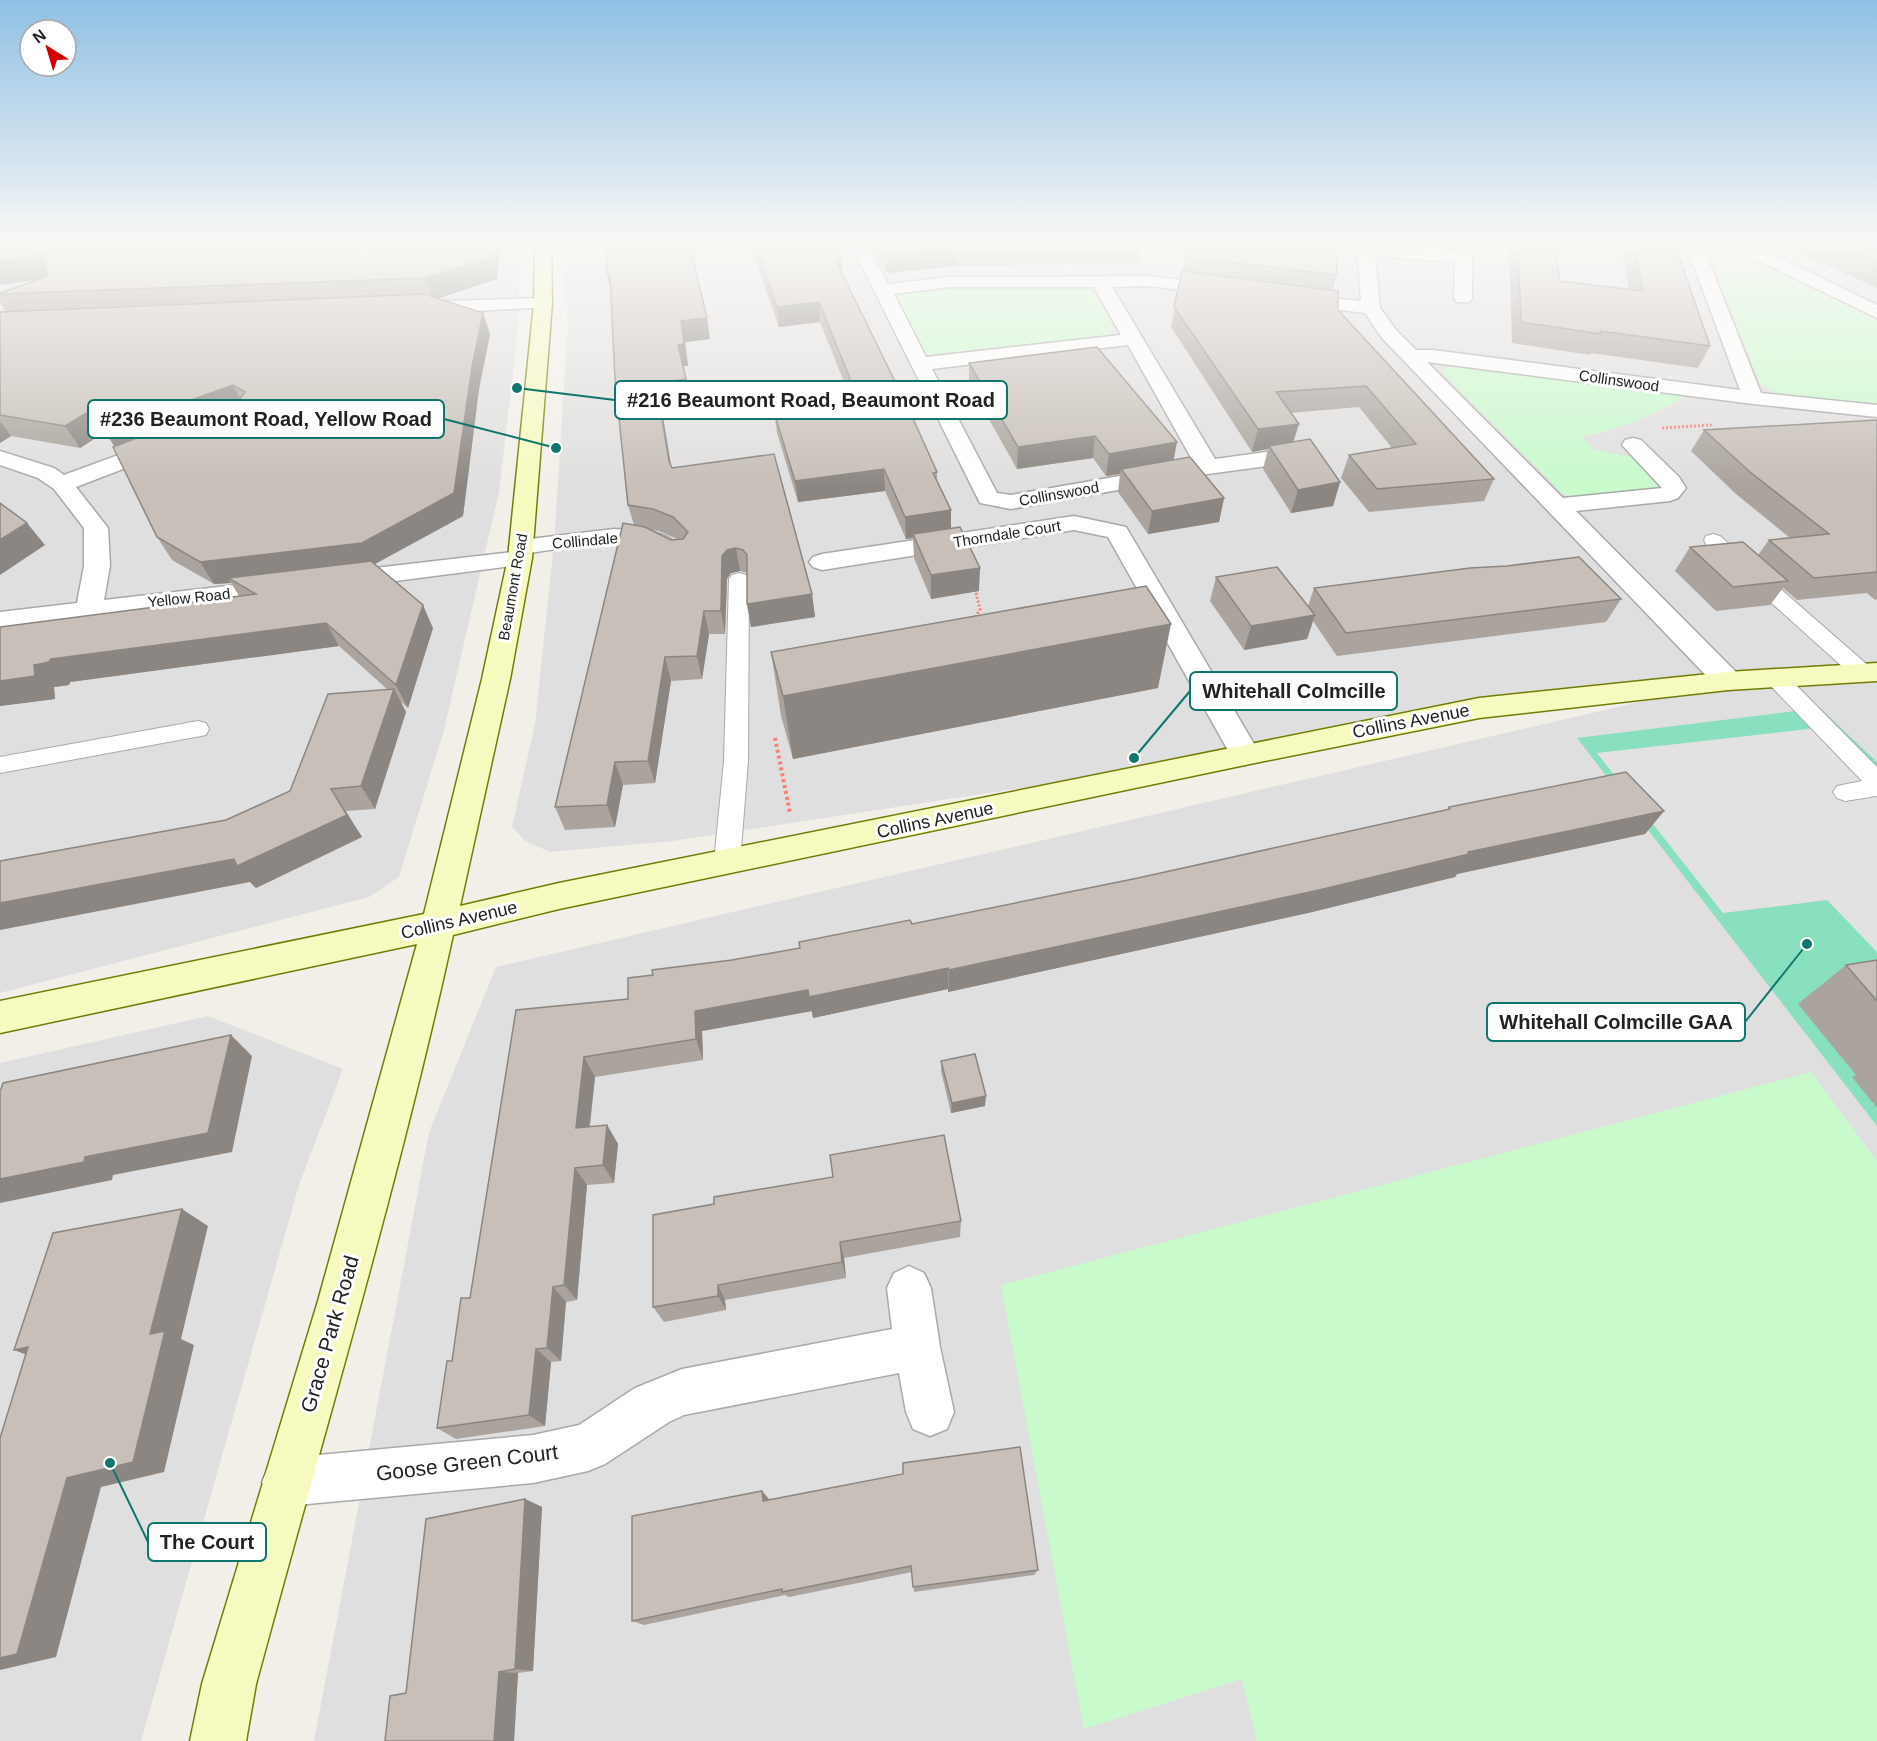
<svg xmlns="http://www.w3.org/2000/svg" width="1877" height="1741" font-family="Helvetica,sans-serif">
<rect width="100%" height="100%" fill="#f2efe9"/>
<g fill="#e0dfdf">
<polygon points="0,242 522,242 516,347 499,492 444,730 399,877 369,897 0,993"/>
<polygon points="563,242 1877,242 1877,1741 314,1741 429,1132 496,967 1721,683 1479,708 1245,754 673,841 550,852 525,841 512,827 535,724 554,543 568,324"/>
<polygon points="208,1016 343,1069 299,1185 141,1741 0,1741 0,1063"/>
</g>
<g fill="#c8facc">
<path d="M1722 247 1741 252 1877 317V403C1846 404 1785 404 1760 383L1708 253V248Z"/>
<polygon points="1082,286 1092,292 1113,326 1110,334 940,359 925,352 919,346 897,296 910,291 935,287"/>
<path d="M1457 363 1689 395C1655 414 1621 429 1582 437L1595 450 1642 459 1662 487 1582 499 1563 494 1441 371Z"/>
<polygon points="1811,1072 1877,1161 1877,1741 1257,1741 1242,1679 1084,1729 1001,1285"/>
</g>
<polygon fill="#88e0be" points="1820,708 1877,762 1877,1126 1577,738"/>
<polygon fill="#e2e2e2" points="1835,726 1877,767 1877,952 1827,900 1723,913 1597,753"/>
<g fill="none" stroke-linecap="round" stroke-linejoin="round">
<g stroke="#a9a9a9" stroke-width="2">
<g id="lane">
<polygon points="1713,534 1720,536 1871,668 1874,673 1871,678 1863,680 1855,678 1706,544 1704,540 1706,536"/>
<polygon points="739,573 746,575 749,579 748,761 740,862 736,869 727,872 718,869 714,862 724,761 729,579 732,575"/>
<polygon points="1777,672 1785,674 1877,767 1877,796 1845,801 1837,798 1833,792 1837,786 1862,781 1769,684 1766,679 1769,674"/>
<polygon points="198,721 206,723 209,729 206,735 0,773 0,757"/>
</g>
</g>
<g stroke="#a9a9a9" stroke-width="3">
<g id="street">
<path d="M850 242H866L888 284 950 277 1150 276 1230 286 1233 290 1230 294 1224 295 1150 286 1112 287 1215 459 1295 448 1303 450 1306 455 1303 460 1295 462 1208 474 1011 509 980 503ZM950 287H1094L1121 335 926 357 894 294ZM1128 345 1194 463 1011 495 997 493 932 369Z"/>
<polygon points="1357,242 1373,242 1374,246 1456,251 1456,242 1472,242 1472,298 1469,302 1457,302 1454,298 1455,262 1375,256 1380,308 1396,330 1416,350 1433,350 1740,390 1685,242 1739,242 1751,244 1877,305 1877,318 1741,252 1702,244 1761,393 1877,405 1877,417 1753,404 1427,362 1563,498 1662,488 1622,445 1625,440 1633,438 1641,440 1679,477 1686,488 1678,498 1670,501 1576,511 1738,674 1742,681 1738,688 1728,690 1718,688 1382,338 1365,313 1287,303 1284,299 1287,295 1293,294 1361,301"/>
<polygon points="543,298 549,299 552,303 549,307 418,314 411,312 409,308 411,304 418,302"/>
<polygon points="162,439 170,441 173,446 170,451 76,487 108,528 110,566 104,600 281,580 290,583 294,588 290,593 0,628 0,612 77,603 84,566 84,528 54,489 38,478 0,465 0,451 54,468 64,475"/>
<polygon points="1074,516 1126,527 1260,754 1256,761 1245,765 1234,761 1108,537 1074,530 822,570 813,567 809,562 813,557 822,554"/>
<path d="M614 529C631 530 666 529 677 545L674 550C659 554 633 544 614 544 585 544 557 549 529 553L532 558 529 563 520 565 341 588 332 585 328 580 332 575 341 572 512 552 509 547 512 542 521 540Z"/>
<polygon points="909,1266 924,1273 931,1288 940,1347 954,1412 947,1429 930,1436 913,1429 906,1412 899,1373 684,1415 669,1422 605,1464 588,1471 533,1483 286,1506 269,1499 262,1482 269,1465 286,1458 533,1435 579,1425 635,1388 682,1369 892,1329 887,1288 894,1273"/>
</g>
</g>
<g stroke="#707d05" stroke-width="3">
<path id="secondary" d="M535 242H551L552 303 532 558 510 679 460 906 559 883 1479 698 1728 672 1877 663V681L1728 690 1479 718 1245 765 559 909 453 935C398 1187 323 1435 256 1684L246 1741H190L202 1684 318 1301 417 944 0 1033V1001L424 914 482 679 508 558 534 303Z"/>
</g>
<g stroke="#fa8072" stroke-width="3" stroke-dasharray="2 2" stroke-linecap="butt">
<polyline points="1662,428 1712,425"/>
<polyline points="975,589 980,609 975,618"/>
</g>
<polyline stroke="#fa8072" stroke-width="4" stroke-dasharray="3 3" stroke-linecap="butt" points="775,738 790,813"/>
<use href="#lane" fill="#fff" fill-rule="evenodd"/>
<use href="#street" fill="#fff" fill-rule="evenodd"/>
<use href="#secondary" fill="#f7fabf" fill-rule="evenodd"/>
</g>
<g fill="#aba49e" fill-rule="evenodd">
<polygon points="0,242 311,242 304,251 390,248 393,242 501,242 497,279 438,298 483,313 490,334 479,389 463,516 375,564 433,628 408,708 400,701 406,712 375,809 346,811 362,837 256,888 250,882 226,820 290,791 388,690 339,646 70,682 69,685 54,687 55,699 0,706 0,627 239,596 231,583 214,584 172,560 157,537 115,447 105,432 80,448 11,436 0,443 0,312 6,312 0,302 0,293 39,279 0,285"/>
<polygon points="749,242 834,242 842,273 937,472 937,480 951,510 951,528 979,591 931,599 914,558 913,538 906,539 885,491 798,502 777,433 774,412 852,402 820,322 779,327"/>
<polygon points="867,242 1139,242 1139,244 1137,263 955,266 887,273"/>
<polygon points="1188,242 1337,275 1333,290 1338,310 1494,479 1484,501 1369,512 1341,478 1349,455 1392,448 1359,407 1290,413 1293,442 1340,482 1333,506 1291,513 1263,469 1268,449 1252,452 1171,327"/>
<polygon points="1507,242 1554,242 1560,281 1629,289 1620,242 1674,242 1710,346 1698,368 1591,353 1590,355 1512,343 1509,251 1507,250"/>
<polygon points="1777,242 1877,242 1877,288"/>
<path d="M607 275 710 339 685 342 688 366H683L690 401 661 405 671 465 672 468 812 594 815 617 751 627 747 604V573L740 571 731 573 727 579 725 634H709L702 679 671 681 655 783 623 785 615 827 565 830 555 807 634 525 628 505 611 293ZM651 530 659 531 677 539 671 540Z"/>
<polygon points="969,363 1173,460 1224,498 1219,522 1148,534 1118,492 1120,474 1106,476 1093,458 1017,469 969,384"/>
<polygon points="1877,420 1877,599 1875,600 1867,593 1797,600 1783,588 1770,605 1716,611 1675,571 1690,547 1758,555 1769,540 1790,538 1736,494 1691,451 1704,430"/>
<polygon points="1216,577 1308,606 1314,588 1621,599 1606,622 1337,656 1313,621 1307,639 1244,650 1210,601"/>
<polygon points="771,652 1158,688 793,759 781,716"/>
<polygon points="1449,807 1664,811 1645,834 1457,874 1455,877 1308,913 948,992 948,989 813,1018 812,1011 702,1031 703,1060 595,1077 590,1127 607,1125 618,1144 614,1183 587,1185 577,1300 566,1302 561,1361 551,1362 545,1426 456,1439 437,1428 452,1361 470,1298 516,1010 628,999 653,975 800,948 1138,878 1447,810"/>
<polygon points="1877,960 1877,1108 1852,1077 1856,1075 1798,1004 1846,965"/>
<polygon points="941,1061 985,1106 951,1113 941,1071"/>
<polygon points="653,1215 961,1221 960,1237 844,1258 846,1278 725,1300 726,1310 664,1322 653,1307"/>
<polygon points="762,1491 769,1500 1038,1570 1034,1575 914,1592 912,1572 789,1597 785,1595 644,1625 632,1621"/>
<polygon points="525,1499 542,1507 533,1671 518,1673 514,1741 385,1741 406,1693"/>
</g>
<g fill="#8b8681">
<polygon points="287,242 311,242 289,273 279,252"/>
<polygon points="492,242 501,242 497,279 433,300 425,278"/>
<polygon points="955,246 955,266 887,273 886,253"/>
<polygon points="43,255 57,277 0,285 0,261"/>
<polygon points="841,258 843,278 835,259"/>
<polygon points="607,275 610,275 612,296"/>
<polygon points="819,302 820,322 779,327 777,307"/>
<polygon points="483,313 490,334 479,389 463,516 373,565 228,578 231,583 214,584 200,562 472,367"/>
<polygon points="707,318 710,339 685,342 688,366 682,366 678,345 681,321"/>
<polygon points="686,379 690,401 661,405 674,484 669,461 656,383"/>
<polygon points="233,385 245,407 119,453 105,432 80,448 65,426 93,409"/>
<polygon points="0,421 11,436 0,443"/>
<polygon points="1299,424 1292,446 1269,446 1268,449 1252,452 1258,429"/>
<polygon points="1095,436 1093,458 1017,469 1018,447"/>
<polygon points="1177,442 1173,464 1121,469 1120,474 1106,476 1109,454"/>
<polygon points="884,469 885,491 798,502 795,481"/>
<polygon points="1340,482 1333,506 1291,513 1298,490"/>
<polygon points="1224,498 1219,522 1148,534 1152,511"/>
<polygon points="951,510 951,532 913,534 913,538 906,539 905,517"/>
<polygon points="27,523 45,545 0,575 0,540"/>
<polygon points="736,548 740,571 731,573 727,579 725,634 721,611 722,556 727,550"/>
<polygon points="980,568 979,591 931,599 931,575"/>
<polygon points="812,594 815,617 751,627 747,604"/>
<polygon points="423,605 433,628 408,708 396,685"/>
<polygon points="704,611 709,634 702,679 697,656"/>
<polygon points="1315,615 1307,639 1244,650 1251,626"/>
<polygon points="326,623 339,646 70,682 69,685 54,687 55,699 0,706 0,681 34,665 51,659"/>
<polygon points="1171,624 1158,688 793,759 783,696"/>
<polygon points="665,657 671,681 655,783 648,761"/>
<polygon points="394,689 406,712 375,809 361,786"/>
<polygon points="615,762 623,785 615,827 607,805"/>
<polygon points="331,789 362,837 256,888 250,882 0,930 0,903"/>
<polygon points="1664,811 1645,834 1457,874 1455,877 1308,913 948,992 949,970 1468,852"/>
<polygon points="948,968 948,989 813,1018 809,997"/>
<polygon points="808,990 812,1011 702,1031 703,1060 696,1039 695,1011"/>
<polygon points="231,1035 252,1056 232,1152 113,1175 112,1180 0,1203 0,1179 85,1157"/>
<polygon points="584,1057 595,1077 587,1147 576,1128"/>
<polygon points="986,1096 985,1106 951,1113 952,1103"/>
<polygon points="607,1125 618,1144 614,1183 603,1165"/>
<polygon points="575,1168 587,1185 577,1300 564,1285"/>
<polygon points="182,1209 208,1226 181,1339 194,1345 164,1472 101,1487 56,1657 0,1670 0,1658 67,1478 150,1334"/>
<polygon points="840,1242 844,1258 846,1278 842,1262"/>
<polygon points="718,1285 725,1300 726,1310 718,1296"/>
<polygon points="553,1287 566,1302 561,1361 547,1348"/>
<polygon points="28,1347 48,1363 14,1350"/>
<polygon points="536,1349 551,1362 545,1426 529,1415"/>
<polygon points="762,1491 769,1499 770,1509 763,1501"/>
<polygon points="525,1499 542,1507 533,1671 515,1669"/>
<polygon points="499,1672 518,1673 514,1741 494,1741"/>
</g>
<g fill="#c7bfb8" stroke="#8b8681" stroke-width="1.5">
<polygon points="0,242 287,242 279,252 390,248 393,242 492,242 490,258 425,278 0,294 0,293 48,276 43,255 0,261"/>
<polygon points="606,242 689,242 707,318 681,321 684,344 678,345 686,379 656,383 669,461 672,468 774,454 812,594 747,604 747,555 743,550 736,548 727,550 722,556 721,611 704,611 697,656 665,657 648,761 615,762 607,805 555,807 623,523 645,527 671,540 683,539 688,532 673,517 653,509 628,505 615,380 610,275 607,275"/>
<polygon points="754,242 834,242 841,258 835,259 911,414 937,472 933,473 951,510 905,517 884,469 795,481 774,412 859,401 819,302 777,307"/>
<polygon points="879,242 1139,242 1139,244 955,246 886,253"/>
<polygon points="1188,242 1336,242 1337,275 1184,257"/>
<polygon points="1518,242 1554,242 1560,281 1643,291 1633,242 1674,242 1710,346 1600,331 1601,334 1521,322"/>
<polygon points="1831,242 1877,242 1877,262"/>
<polygon points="1182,271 1338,291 1338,310 1494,479 1377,489 1349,455 1416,444 1366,386 1276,392 1299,424 1258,429 1174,307"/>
<polygon points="424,294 483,313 472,367 454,493 362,543 200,562 157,537 113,447 240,399 245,392 233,385 104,431 93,409 65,426 0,415 0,312"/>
<polygon points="1097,347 1177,442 1109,454 1095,436 1018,447 969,363"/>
<polygon points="1877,420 1877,572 1814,578 1769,540 1829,534 1750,472 1704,430"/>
<polygon points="1310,439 1340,482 1298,490 1269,446"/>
<polygon points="1190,457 1224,498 1152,511 1121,469"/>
<polygon points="0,503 27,523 0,540"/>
<polygon points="960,527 980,568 931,575 913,534"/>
<polygon points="1743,542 1788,581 1733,587 1690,547"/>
<polygon points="1579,557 1621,599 1346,633 1314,588 1470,568 1507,566"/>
<polygon points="371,561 423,605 396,685 326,623 51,659 49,662 34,665 35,676 0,681 0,627 256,594 228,578"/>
<polygon points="1277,567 1315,615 1251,626 1216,577"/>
<polygon points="1146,586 1171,624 783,696 771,652"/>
<polygon points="394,689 361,786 331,789 347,815 237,866 234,859 0,903 0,861 226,820 290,791 328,694"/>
<polygon points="1626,772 1664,811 1468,852 1469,854 1319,890 949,970 948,968 809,997 808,990 695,1011 696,1039 584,1057 576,1128 607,1125 603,1165 575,1168 564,1285 553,1287 547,1348 536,1349 529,1415 437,1428 447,1361 452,1361 461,1298 470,1298 516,1010 628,999 628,978 653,975 652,970 732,960 800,948 799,942 910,920 912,924 1138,878 1450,809 1449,807"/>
<polygon points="1877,960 1877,1001 1846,965"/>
<polygon points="231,1035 208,1133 85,1157 84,1162 0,1179 0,1090 1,1089 3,1083"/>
<polygon points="975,1054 986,1096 952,1103 941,1061"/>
<polygon points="944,1135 961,1221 840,1242 842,1262 718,1285 718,1296 653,1307 653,1215 714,1204 714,1197 833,1177 830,1155"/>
<polygon points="182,1209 150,1334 165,1331 133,1462 67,1478 17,1654 0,1658 0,1438 28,1347 14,1350 53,1233"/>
<polygon points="1020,1447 1038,1570 913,1587 911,1566 782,1592 782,1589 632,1621 632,1516 762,1491 763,1501 903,1474 903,1463"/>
<polygon points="525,1499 515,1669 499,1672 494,1741 385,1741 390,1696 406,1693 426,1519"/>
</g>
<linearGradient id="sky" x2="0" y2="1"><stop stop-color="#8fc0e4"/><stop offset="0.5" stop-color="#f9f8f5"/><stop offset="1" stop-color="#f9f8f5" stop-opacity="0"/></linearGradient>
<rect width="1877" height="486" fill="url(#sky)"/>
<g text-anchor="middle" stroke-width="6" stroke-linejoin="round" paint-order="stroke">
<g font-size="15" fill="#222" stroke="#fff">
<text transform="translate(1619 381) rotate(8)" y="5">Collinswood</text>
<text transform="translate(1059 494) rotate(-10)" y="5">Collinswood</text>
<text transform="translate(1007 534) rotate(-9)" y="5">Thorndale Court</text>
<text transform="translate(585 541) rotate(-5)" y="5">Collindale</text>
<text transform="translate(513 587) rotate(-80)" y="5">Beaumont Road</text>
<text transform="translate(189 598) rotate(-6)" y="5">Yellow Road</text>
</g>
<g font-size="18" fill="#222" stroke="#fff">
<text transform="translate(1411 721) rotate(-11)" y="6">Collins Avenue</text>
<text transform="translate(935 820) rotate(-12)" y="6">Collins Avenue</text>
<text transform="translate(459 920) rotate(-13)" y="6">Collins Avenue</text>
</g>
<g font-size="21" fill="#222" stroke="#fff">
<text transform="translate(330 1334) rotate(-74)" y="7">Grace Park Road</text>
<text transform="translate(467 1463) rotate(-7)" y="7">Goose Green Court</text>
</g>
</g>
<path fill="none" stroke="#0f766e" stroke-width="2" d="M517 388L615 400M556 448L444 419M1134 758L1190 691M1807 944L1745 1022M110 1463L148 1542"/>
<g fill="#0f766e" stroke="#fff" stroke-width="2">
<circle cx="517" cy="388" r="6"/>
<circle cx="556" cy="448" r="6"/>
<circle cx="1134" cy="758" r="6"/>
<circle cx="1807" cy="944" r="6"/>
<circle cx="110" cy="1463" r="6"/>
</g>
<g fill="#fff" stroke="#0f766e" stroke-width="2">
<rect x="615" y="381" width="392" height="38" rx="6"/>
<rect x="88" y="400" width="356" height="38" rx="6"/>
<rect x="1190" y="672" width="207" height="38" rx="6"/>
<rect x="1487" y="1003" width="258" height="38" rx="6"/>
<rect x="148" y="1523" width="118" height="38" rx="6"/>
</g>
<g font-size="20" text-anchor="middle" font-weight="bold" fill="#222">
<text x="811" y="407">#216 Beaumont Road, Beaumont Road</text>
<text x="266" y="426">#236 Beaumont Road, Yellow Road</text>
<text x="1294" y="698">Whitehall Colmcille</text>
<text x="1616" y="1029">Whitehall Colmcille GAA</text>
<text x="207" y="1549">The Court</text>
</g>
<g transform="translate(48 48) rotate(323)"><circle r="28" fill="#ffffff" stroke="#a7a7a7" stroke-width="1.5"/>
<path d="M0-4.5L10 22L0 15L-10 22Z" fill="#d40000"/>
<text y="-9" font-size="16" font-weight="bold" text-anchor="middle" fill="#222222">N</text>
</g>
</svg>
